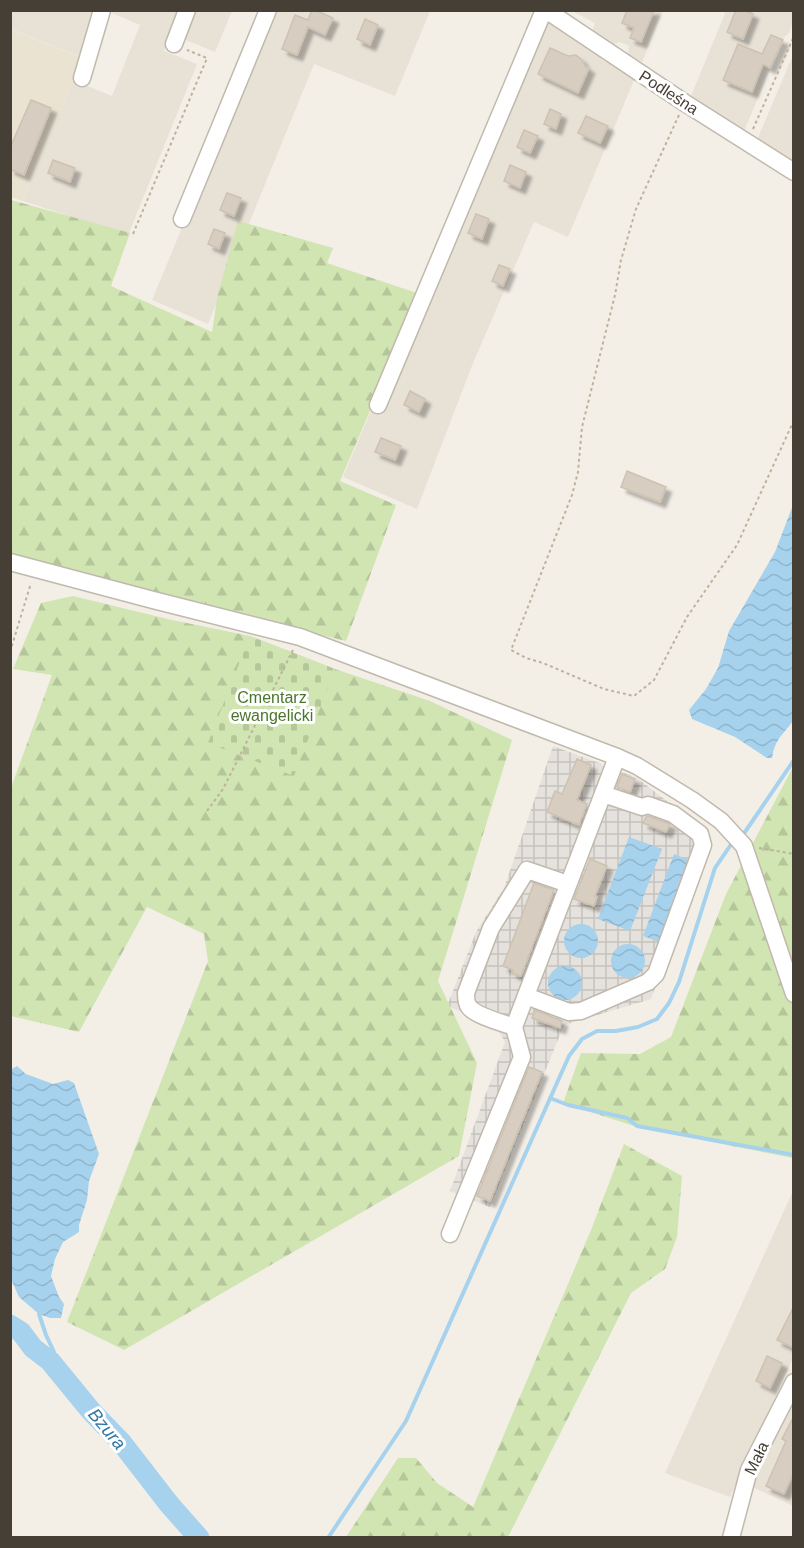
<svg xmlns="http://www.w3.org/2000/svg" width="804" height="1548" font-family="Arial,sans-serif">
<defs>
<pattern id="industrial-grid" width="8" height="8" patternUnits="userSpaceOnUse" patternTransform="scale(1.5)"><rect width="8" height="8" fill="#e5e1dc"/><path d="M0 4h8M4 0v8" fill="none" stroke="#c6c2bd"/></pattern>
<pattern id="forest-firs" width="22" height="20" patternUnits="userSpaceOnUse" patternTransform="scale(1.5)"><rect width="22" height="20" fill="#d0e5b2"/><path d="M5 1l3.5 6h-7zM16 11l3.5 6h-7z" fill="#b4c69a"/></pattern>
<pattern id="cemetery-stones" width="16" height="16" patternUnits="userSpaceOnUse" patternTransform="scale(1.5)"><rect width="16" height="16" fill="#d0e5b2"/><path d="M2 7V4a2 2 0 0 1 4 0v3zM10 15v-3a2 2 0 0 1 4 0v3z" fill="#b4c69a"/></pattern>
<pattern id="water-waves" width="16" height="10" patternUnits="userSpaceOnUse" patternTransform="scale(1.5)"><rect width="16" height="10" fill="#a6d2ed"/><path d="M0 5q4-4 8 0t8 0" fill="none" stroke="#90b5cc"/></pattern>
<filter id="shadow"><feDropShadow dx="5.5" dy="5.5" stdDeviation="1.5" flood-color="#0004"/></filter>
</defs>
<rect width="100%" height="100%" fill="#f3efe7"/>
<g fill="#e7e1d6">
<polygon points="10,11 97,11 78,56 11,29"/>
<polygon points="107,11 181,11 164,51 197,64 125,243 66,215 23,201 73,80 112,96 140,25"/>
<polygon points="193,11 232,11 215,52 181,38"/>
<polygon points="272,11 430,11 395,96 314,64 208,324 152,300"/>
<polygon points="572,11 663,11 642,62 628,54 629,46 620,42 611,45 592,32 595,23"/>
<polygon points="726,11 793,11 793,21 789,33 784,37 744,131 691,96"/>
<polygon points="546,20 601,56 602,60 614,65 635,78 568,237 534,222 473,363 417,509 343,477 373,406"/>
<polygon points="793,55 793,162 757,140"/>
<polygon points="793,1191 793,1358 730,1497 665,1473"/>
<polygon points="793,1398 793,1506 750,1486"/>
</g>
<polygon fill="url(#industrial-grid)" points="553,746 602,764 605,770 618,775 622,772 637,778 707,832 707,847 651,999 564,1025 490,1207 450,1191 505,1042 495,1025 447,1006 476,932 504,888"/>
<polygon fill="#ebe3d2" points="10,29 82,58 23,201 11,197"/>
<g fill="url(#forest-firs)">
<polygon points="11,200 130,233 111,286 212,332 217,298 238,221 333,248 327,263 420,294 340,481 396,505 346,641 11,559"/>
<polygon points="73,596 172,620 250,636 335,669 430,701 512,740 438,981 477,1063 459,1156 124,1350 67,1322 208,961 204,934 147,907 79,1032 11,1016 11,794 12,785 52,675 13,669 41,603"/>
<polygon points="793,767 793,1158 640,1128 563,1103 581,1053 640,1054 671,1037 726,894"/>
<polygon points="624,1144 682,1176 677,1237 665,1269 631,1293 508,1537 346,1537 398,1458 416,1458 437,1483 473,1507 591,1230"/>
</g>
<polygon fill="url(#cemetery-stones)" points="250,636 335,669 294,776 208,743"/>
<g fill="url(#water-waves)">
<path d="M793 505V721C783 734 774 741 772 758H767L735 737 692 719 689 710 706 689 718 668 729 631 775 552Z"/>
<polygon points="629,837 662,849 630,931 598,919"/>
<polygon points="674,854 696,863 665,944 643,936"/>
<circle cx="581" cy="941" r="17"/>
<circle cx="628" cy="961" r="17"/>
<circle cx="565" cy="983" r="17"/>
<polygon points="17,1066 26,1074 53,1084 68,1080 74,1083 99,1154 89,1181 87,1200 79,1225 79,1232 63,1242 55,1259 51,1276 59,1297 64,1304 61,1318 50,1318 39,1314 19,1297 11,1279 10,1070"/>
</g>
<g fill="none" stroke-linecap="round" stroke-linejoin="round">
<g stroke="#a6d2ed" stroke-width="4">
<polyline points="745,832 794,760"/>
<polyline points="550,1098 568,1105 627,1118 637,1126 794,1155"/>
<polyline points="39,1314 46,1335 54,1352 50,1361"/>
<polyline points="328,1538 406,1421 569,1056 582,1039 597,1031 616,1031 638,1027 657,1019 669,1003 679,982 715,868 732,843"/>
</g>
<polyline stroke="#a6d2ed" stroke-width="21" points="10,1325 21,1332 33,1348 50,1361 91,1411 121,1442 169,1504 199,1538"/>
</g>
<g fill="#d7cdc0" stroke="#cec2b1" stroke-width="1.5" filter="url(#shadow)">
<polygon points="312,10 315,10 333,18 325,35 308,27 297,55 282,49 295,15 308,20"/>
<polygon points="627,10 654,10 641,42 630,38 634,28 622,23"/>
<polygon points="736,10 744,10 753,14 743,39 727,32"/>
<polygon points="365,19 378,25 370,45 357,39"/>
<polygon points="771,35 783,40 770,68 763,64 752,92 723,80 738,44 762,54"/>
<polygon points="550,48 568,56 576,55 581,59 585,66 589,68 578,93 538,74"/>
<polygon points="31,100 51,108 24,175 10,169 10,148"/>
<polygon points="550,109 561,114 556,129 544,124"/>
<polygon points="586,116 608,126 600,143 578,133"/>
<polygon points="524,130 538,136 530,153 517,147"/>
<polygon points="53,160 75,168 70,182 48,173"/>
<polygon points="510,165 526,172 520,188 504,181"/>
<polygon points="227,193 241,198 234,216 220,210"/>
<polygon points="476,214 489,219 482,239 468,233"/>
<polygon points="214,229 225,233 219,249 208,244"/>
<polygon points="499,265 510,269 503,286 492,281"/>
<polygon points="410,391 425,399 419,412 404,405"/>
<polygon points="381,438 401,446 395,460 375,452"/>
<polygon points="627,471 666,487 660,502 621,487"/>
<polygon points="577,759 591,765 577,800 587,804 579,825 547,812 555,791 562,794"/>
<polygon points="622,774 635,779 630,792 617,787"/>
<polygon points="648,816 670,824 666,832 643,823 646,817"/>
<polygon points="590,859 607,866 595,896 597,897 594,906 574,899"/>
<polygon points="534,883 554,890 521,976 512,973 513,970 503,966"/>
<polygon points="535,1010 562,1021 560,1028 532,1018"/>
<polygon points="529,1067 542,1072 490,1201 477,1196"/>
<polygon points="794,1306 794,1348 777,1340"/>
<polygon points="767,1356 782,1363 770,1388 756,1381"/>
<polygon points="794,1416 794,1472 784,1494 766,1486 786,1441 782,1439"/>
</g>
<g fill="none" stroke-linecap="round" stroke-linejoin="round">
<g stroke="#c1b9ad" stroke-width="19">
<g id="minor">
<polyline points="546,10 685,103 794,172"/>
<polyline points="174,44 187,10"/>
<polyline points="82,78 102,10"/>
<polyline points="182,219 268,10"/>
<polyline points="378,405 544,10"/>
<polyline points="10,562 153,600 300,637 617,757 637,766 692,800 721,821 744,846 794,994"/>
<polyline points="526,996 569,1012 581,1011 648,982 656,974 703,845 700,834 673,814 648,805 642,807 603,794"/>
<path d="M514 1027C503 1023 476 1016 469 1007 466 1003 466 998 466 993L491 928 527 870 568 884"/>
<polyline points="450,1234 522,1057 514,1027 617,757"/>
<polyline points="731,1538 749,1470 794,1382"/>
</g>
</g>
<g stroke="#bfb29c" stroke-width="2" stroke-dasharray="3 3" stroke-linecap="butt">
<polyline points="679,115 636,209 621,260 615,295 582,427 578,472 572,495 511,650 526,658 543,663 604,689 634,696 654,680 687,617 737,545 794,420"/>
<polyline points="753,129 794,36"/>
<polyline points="133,234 207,58 187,50"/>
<polyline points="10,652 31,583"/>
<polyline points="207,811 223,789 293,650"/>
<polyline points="759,848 794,854"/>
</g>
<use href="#minor" stroke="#fff" stroke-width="16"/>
</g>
<g text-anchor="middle" stroke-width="6" stroke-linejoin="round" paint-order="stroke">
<g font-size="16" fill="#463f36" stroke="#fff">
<text transform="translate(669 92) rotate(33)" y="6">Podleśna</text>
<text transform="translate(756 1458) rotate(-64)" y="6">Mała</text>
</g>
<g font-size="16" fill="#4a752c" stroke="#fff">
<text x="272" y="703">Cmentarz<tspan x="272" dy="18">ewangelicki</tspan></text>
</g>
<g font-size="18" font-style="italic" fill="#3278a5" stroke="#fff">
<text transform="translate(107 1429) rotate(50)" y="6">Bzura</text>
</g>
</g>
<rect width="804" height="1548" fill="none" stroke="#463f36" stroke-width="24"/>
</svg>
